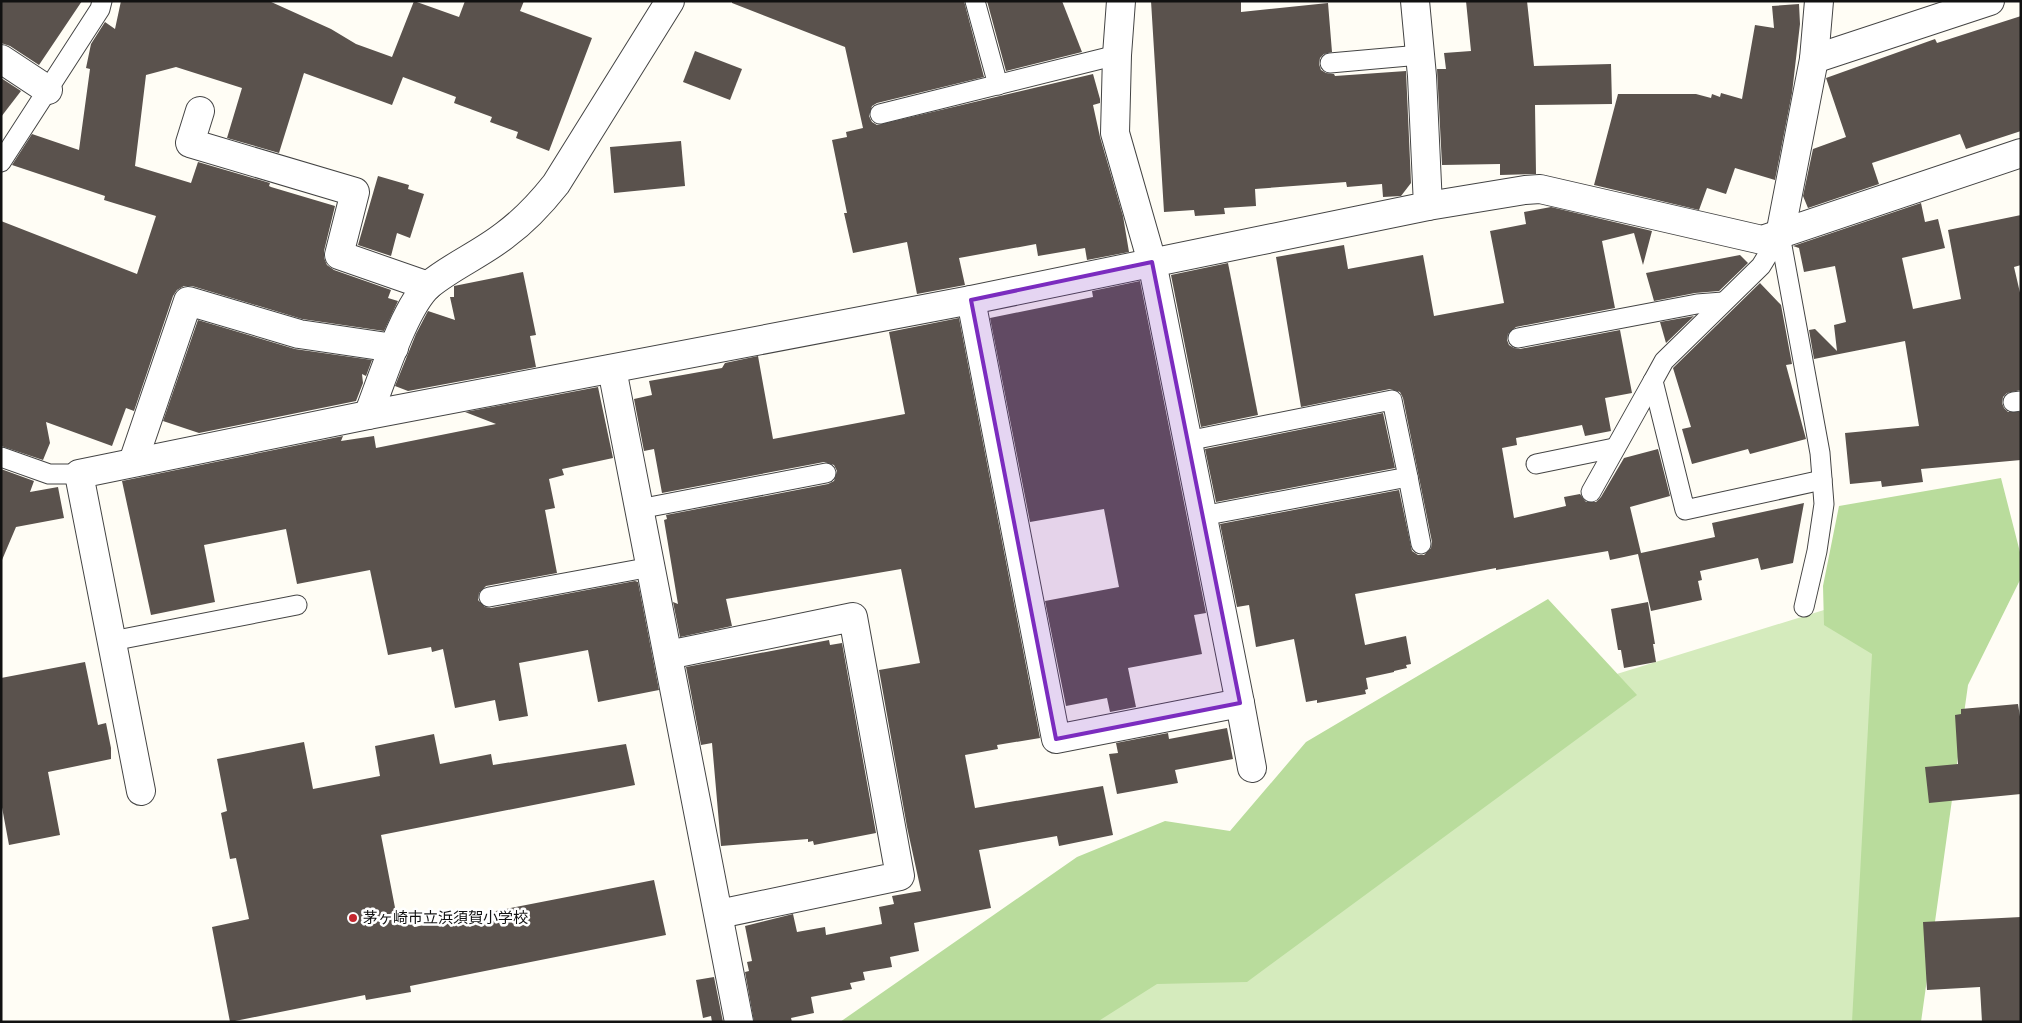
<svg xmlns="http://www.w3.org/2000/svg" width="2022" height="1023" font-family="'Playfair Display','Noto Sans JP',serif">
<rect width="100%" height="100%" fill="#fffdf5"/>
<polygon fill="#d5ebbd" points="1824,610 1879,613 1866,1022 979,1022 1578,686"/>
<g fill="#b9dc9c">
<polygon points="2001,478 2021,556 2021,578 1968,685 1921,1022 1852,1022 1872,654 1824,625 1823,586 1839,506"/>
<polygon points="1548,599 1637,695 1247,982 1157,984 1097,1022 840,1022 1077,857 1165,821 1230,831 1306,742"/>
</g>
<g fill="#5a524d">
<polygon points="1,1 82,1 39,65 10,46 1,43"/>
<polygon points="121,1 269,1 331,29 356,44 392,57 414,1 459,17 465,1 524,1 520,11 592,38 549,151 516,138 518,132 490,122 492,117 454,103 456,97 403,77 392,105 304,73 279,153 227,138 242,88 176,67 146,75 135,166 191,183 198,162 270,183 269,186 271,187 335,206 324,251 324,258 327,265 334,270 391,290 388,298 398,301 384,331 302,319 192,286 184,286 177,290 173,296 134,411 126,408 112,446 46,422 50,443 43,460 1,446 1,221 137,274 156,216 104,200 105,196 12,165 32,134 79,150 90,69 86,68 91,44 105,22 115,29"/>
<polygon points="732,1 964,1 984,77 877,103 872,106 869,116 872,122 877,125 1093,74 1100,99 1100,103 1093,105 1100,137 1123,216 1129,252 1087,260 1085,248 1038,256 1036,244 959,258 965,285 917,294 907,242 853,253 844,213 847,213 832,140 847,137 846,132 863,128 845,47 732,3"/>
<polygon points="987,1 1062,1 1082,52 1006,71"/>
<polygon points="1151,1 1241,1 1241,12 1328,3 1332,52 1324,54 1320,58 1319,64 1321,70 1326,73 1334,74 1335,76 1406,71 1411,183 1401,196 1383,197 1382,184 1347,187 1346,182 1255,189 1256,206 1224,208 1225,214 1195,216 1194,210 1164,212"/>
<polygon points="1466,1 1527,1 1534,66 1611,64 1612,104 1535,105 1536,174 1500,175 1500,164 1442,165 1437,69 1446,69 1444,53 1471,51"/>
<polygon points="1799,4 1800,24 1792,93 1775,180 1735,168 1726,194 1707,188 1699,210 1594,185 1618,94 1696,94 1711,98 1712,94 1720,97 1721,93 1742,99 1755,25 1774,28 1772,6"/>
<polygon points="2021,16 2021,131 1966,149 1960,134 1872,163 1879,184 1808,208 1803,196 1813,149 1846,137 1826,78 1935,39 1937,43"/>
<polygon points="695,51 742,69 730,100 683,82"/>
<polygon points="1,78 21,91 1,117"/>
<polygon points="681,141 685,186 614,193 610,147"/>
<polygon points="378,176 409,185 408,189 424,194 410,238 397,233 391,256 358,245"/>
<polygon points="1921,203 1925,222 1938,219 1945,248 1902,258 1913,309 1961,299 1948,230 2021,215 2021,265 2014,267 2021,297 2021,390 2007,393 2003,397 2002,403 2004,408 2008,412 2021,412 2021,460 1921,469 1923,482 1882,487 1881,481 1850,484 1845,433 1919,426 1905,341 1814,359 1809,330 1815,329 1837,351 1834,325 1846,322 1835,266 1804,272 1799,248 1793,246"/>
<polygon points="1551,207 1652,231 1643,265 1634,233 1602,241 1615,308 1516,327 1508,334 1507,340 1509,345 1514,348 1520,349 1620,330 1632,393 1605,398 1611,431 1585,436 1582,425 1516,438 1517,445 1502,448 1514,518 1566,506 1564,497 1580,494 1586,502 1596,502 1601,497 1624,458 1658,449 1670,496 1630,507 1641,553 1715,537 1712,523 1804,503 1793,563 1761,570 1758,558 1700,571 1702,580 1698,581 1702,600 1651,611 1638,554 1610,560 1608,551 1496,570 1496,568 1355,594 1365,645 1406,636 1411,664 1406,665 1407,668 1394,671 1394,672 1366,678 1368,689 1365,690 1366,694 1317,703 1317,700 1306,702 1294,639 1256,647 1249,605 1237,607 1220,524 1399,490 1412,551 1418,555 1424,555 1431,548 1432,542 1403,398 1400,392 1390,389 1301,407 1276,257 1344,245 1348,269 1423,255 1434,316 1504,303 1490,231 1526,224 1524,212"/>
<polygon points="1740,255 1748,263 1719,291 1695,293 1654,301 1646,273"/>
<polygon points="1228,263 1258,415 1201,427 1171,275"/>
<polygon points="523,272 536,335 530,336 536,367 408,391 395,386 416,334 428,311 455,320 450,297 454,297 454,286"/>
<polygon points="1140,281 1206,613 1194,615 1202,654 1128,668 1136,707 1110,712 1107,698 1066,706 1045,601 1119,587 1104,509 1030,522 990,318 1093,297 1092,291"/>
<polygon points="1760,283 1781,305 1792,364 1786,365 1806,439 1750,454 1748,449 1692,464 1682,429 1691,427 1673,368"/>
<polygon points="1694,316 1666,343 1660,322"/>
<polygon points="959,318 1040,738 997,745 998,749 965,755 975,808 1103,786 1113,835 1059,846 1057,836 979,850 991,908 914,923 919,951 890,957 892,967 863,972 865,980 850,983 852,989 811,997 814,1013 791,1018 792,1022 754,1022 745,972 749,971 747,962 752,961 745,926 793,914 797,932 825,927 826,935 882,924 879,907 894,904 892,896 921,891 907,827 879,670 920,663 901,569 726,599 732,626 680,637 673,602 678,604 664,520 667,519 666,515 828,484 834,481 837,471 834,465 824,462 662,493 654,449 644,451 634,399 652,395 649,381 722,368 725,363 758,356 773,439 905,414 889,332"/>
<polygon points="198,320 295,349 372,360 366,376 362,374 363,383 356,401 199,433 163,421"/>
<polygon points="598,387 613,458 562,469 564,475 549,479 555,508 545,510 557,573 486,586 479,593 478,600 485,607 491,608 635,581 638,582 659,690 598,702 588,650 519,663 528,716 499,721 495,700 455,708 443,649 432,652 431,647 388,655 370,570 297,584 286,529 204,545 215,602 151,615 122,481 343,436 341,441 374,436 376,448 496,424 465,412"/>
<polygon points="1383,413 1395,468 1216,502 1205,449"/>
<polygon points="1,469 34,481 30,492 58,487 64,518 16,527 2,560"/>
<polygon points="1648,602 1655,644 1653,644 1656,662 1624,668 1621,650 1618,650 1611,609"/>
<polygon points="829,640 830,645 842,643 876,833 814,845 813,841 808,842 808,839 721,846 712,743 701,745 686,667"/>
<polygon points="85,662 98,725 106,723 111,748 111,759 48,772 60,835 9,845 1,802 1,678"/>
<polygon points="2018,704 2021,723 2021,794 1929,803 1925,767 1958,764 1955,715 1961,714 1961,709"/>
<polygon points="1227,728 1233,759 1175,770 1178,783 1117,794 1109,754 1118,753 1116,743 1168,733 1169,739"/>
<polygon points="434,734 440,764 491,754 493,765 626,744 635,785 381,835 397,918 412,916 414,927 654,880 666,935 410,986 411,992 366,1000 365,995 230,1022 212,927 249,919 236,858 230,859 221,813 227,811 217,759 304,742 313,789 380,776 375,746"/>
<polygon points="2021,917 2021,1022 1982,1022 1980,987 1927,990 1923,922"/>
<polygon points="714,977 723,1022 712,1022 711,1016 703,1018 696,980"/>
</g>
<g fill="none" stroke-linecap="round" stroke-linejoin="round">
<g stroke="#444" stroke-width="21">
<g id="lane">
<polyline points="975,1 998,85"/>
<polyline points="1330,63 1420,55"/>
<polyline points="880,114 1117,55"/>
<polyline points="1,162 100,9 102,1"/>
<polyline points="1780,235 1761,266 1664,361 1653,381 1685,510 1822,480"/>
<polyline points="1780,235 1820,453 1824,504 1817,551 1804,607"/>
<polyline points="1518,338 1697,304 1723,302"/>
<polyline points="2013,402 2021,401"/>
<polyline points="1187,441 1392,400 1408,477 1202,516"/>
<polyline points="1,457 49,474 79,474"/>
<polyline points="1536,464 1614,448"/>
<polyline points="1408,477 1421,544"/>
<polyline points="1591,492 1653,381"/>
<polyline points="639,509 826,473"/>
<polyline points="489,597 651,567"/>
<polyline points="112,641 297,605"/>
</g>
</g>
<g stroke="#444" stroke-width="30">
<g id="street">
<polyline points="1,59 48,90"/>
<polyline points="1814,59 1990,1"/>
<polyline points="200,111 190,143 355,192 339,255 428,286"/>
<polyline points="1428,206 1525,190 1540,189 1762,240 2021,153"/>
<polyline points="1780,235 1814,59 1819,1"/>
<polyline points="971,300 1056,739 1240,703 1152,262 1115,133 1117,55 1121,1"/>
<polyline points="612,369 739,1022"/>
<path d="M368 415C381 383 404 307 429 285 452 266 481 254 505 235 524 221 541 203 556 184L670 1"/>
<polyline points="133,462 188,301 299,334 394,348"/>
<polyline points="668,655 853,617 900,876 719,914"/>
<polyline points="1240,703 1252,768"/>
<polyline points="141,791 79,474 368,415 971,300 1428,206 1422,76 1415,1"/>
</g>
</g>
<use href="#lane" stroke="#fff" stroke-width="19"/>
<use href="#street" stroke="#fff" stroke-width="28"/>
</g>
<path fill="#7b2cbf" fill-opacity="0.2" stroke="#7b2cbf" stroke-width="4" stroke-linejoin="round" d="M1152 262 1240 703 1056 739 971 300Z"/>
<circle fill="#c4262e" stroke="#fff" stroke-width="2" cx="353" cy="918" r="5"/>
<g text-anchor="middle" stroke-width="5" stroke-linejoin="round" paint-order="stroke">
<g font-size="15" fill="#111" stroke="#fff" text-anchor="start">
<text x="363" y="923">茅ヶ崎市立浜須賀小学校</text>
</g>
</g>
<rect width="2022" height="1023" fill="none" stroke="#111111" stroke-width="5"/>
</svg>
